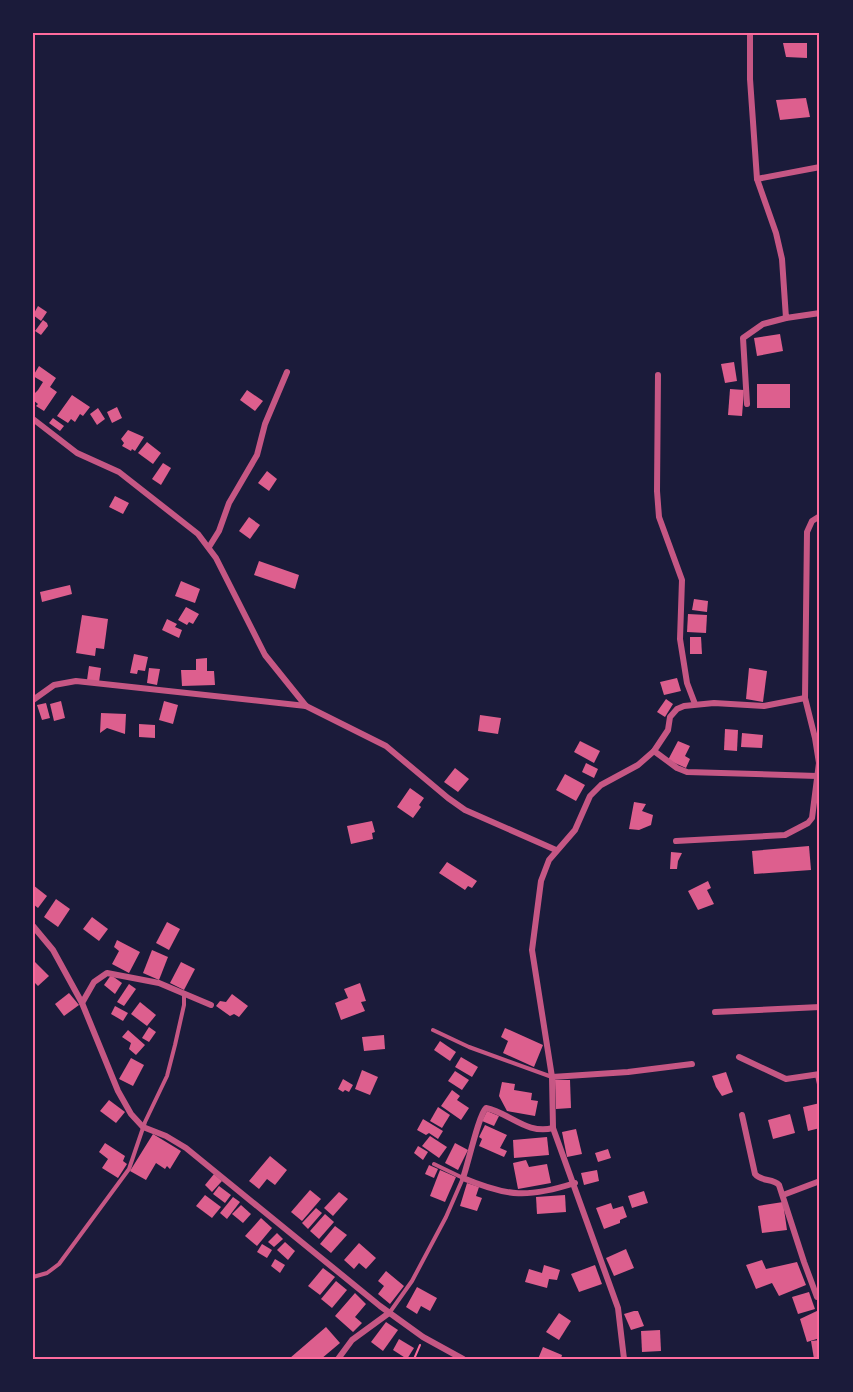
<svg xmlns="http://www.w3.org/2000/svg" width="853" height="1392" font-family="'Roboto Serif',serif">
<rect width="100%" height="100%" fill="#1b1b3a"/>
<g fill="#dd5f8e">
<polygon points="783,43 807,43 807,58 786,57"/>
<polygon points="806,98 810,117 780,120 776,100"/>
<polygon points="38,306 47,312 41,321 33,315"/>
<polygon points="43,320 47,323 48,326 41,335 35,331"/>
<polygon points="780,334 783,351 757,356 754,338"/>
<polygon points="734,362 737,381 725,383 721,364"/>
<polygon points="39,366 56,378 50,387 57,392 44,411 36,406 38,404 33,400 35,397 33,392 35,393 38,390 43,382 33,376"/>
<rect x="757" y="384" width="33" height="24"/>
<polygon points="730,389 744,390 742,416 728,415"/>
<polygon points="247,390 263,401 255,411 240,400"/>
<polygon points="72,395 90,407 83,416 80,414 75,422 71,419 68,423 57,416"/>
<polygon points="117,407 122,418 112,423 107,412"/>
<polygon points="98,408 105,419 97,425 90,414"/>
<polygon points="53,418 64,426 60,431 49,423"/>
<polygon points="128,430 144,437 135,451 132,449 131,451 122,446 124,443 121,439"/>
<polygon points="147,442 161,453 153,464 138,453"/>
<polygon points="163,463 171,468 161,485 152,479"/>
<polygon points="267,471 277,479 269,491 258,483"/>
<polygon points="115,496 129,503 123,514 109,507"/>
<polygon points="249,517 260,525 250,539 239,531"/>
<polygon points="259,561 299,575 295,589 254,575"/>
<polygon points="181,581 200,589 195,603 175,596"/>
<polygon points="70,585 72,594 42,602 40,592"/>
<polygon points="694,599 708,601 707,612 692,610"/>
<polygon points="186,607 199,614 193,624 189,622 187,625 178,620"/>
<polygon points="688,614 707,615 706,633 687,632"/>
<polygon points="82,615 108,619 104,649 96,648 95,656 76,653"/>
<polygon points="167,619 177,624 175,627 182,630 179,638 162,630"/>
<polygon points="690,637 701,637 702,654 690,654"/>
<polygon points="134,654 148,657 145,671 138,670 137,674 130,673"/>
<polygon points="207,658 207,671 214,671 215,685 182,686 181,670 196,670 196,659"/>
<polygon points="89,666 101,668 99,682 87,680"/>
<polygon points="149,668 160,669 157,685 147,683"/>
<polygon points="749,668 767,671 763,702 746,699"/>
<polygon points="677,678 681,691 664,695 660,682"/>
<polygon points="666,699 673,704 665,717 657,712"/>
<polygon points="61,701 65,718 54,721 50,704"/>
<polygon points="164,701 178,705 173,724 159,720"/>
<polygon points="46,703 50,718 42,720 37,705"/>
<polygon points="101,713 126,714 125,734 107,728 100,733"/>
<polygon points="480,715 501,718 498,734 478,731"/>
<polygon points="139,724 155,725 155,738 139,737"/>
<polygon points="725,729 738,730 737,751 724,750"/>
<polygon points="742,733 763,735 762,748 741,747"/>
<polygon points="580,741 600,751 594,763 574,752"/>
<polygon points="678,741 690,746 685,756 690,759 686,768 668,760"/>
<polygon points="586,763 598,769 594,778 582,772"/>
<polygon points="455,768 469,779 458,792 444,782"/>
<polygon points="565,774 585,785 576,801 556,790"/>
<polygon points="410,788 424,798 419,805 421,807 413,818 397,807"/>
<polygon points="634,802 646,804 642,811 653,815 651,825 639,830 629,829"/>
<polygon points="372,821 375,832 372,833 373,839 351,844 347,826"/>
<polygon points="809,846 811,870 754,874 752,851"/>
<polygon points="671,852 682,853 678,861 677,869 670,869"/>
<polygon points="447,862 477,881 472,888 468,886 465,890 439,873"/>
<polygon points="708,881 711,888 707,890 714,904 698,910 688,891"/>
<polygon points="33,885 47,896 38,908 33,904"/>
<polygon points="56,899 70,909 58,927 44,917"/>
<polygon points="92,917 108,929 99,941 83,929"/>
<polygon points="167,922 180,929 169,950 156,943"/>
<polygon points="117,940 140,952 129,973 112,964 119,951 114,947"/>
<polygon points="152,950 168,957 159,980 143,973"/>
<polygon points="33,960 49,976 38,986 33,981"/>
<polygon points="181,962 195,969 184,990 170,983"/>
<polygon points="111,975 122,983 115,994 104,985"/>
<polygon points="360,983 366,1001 361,1002 365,1011 341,1020 335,1003 348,998 344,989"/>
<polygon points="129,984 136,989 124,1006 117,1002"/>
<polygon points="69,993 79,1005 64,1016 55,1004"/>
<polygon points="232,994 248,1006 239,1017 234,1014 230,1016 216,1006 220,1001 226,1002"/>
<polygon points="140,1002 156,1015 147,1026 131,1014"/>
<polygon points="115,1006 128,1013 123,1021 111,1014"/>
<polygon points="149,1027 156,1032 149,1042 142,1038"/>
<polygon points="505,1028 543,1045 534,1067 503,1053 508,1041 501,1037"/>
<polygon points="128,1030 145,1045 136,1055 129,1049 131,1043 122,1037"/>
<polygon points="384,1035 385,1049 364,1051 362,1037"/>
<polygon points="440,1041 456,1052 450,1061 434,1050"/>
<polygon points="461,1057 478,1067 472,1077 455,1067"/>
<polygon points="131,1058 144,1065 133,1086 119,1079"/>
<polygon points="362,1070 378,1077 370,1095 355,1089"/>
<polygon points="455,1071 469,1080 462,1090 448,1081"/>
<polygon points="726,1072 733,1092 722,1096 716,1087 712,1076"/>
<polygon points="343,1079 353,1085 349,1092 345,1090 343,1092 338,1089"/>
<polygon points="555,1080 570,1080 571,1108 556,1109"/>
<polygon points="502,1082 515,1084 514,1090 532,1093 531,1100 538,1101 535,1116 507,1111 499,1096"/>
<polygon points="452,1090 460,1096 457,1100 469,1108 461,1120 441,1106"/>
<polygon points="109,1100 125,1112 116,1123 100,1111"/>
<polygon points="820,1103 820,1128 808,1131 803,1107"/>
<polygon points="438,1107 450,1115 442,1128 430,1121"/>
<polygon points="487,1111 499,1116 494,1126 482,1121"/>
<polygon points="790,1114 795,1133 773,1139 768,1120"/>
<polygon points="423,1119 443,1131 438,1139 429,1133 426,1135 417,1130"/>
<polygon points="485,1125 507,1135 500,1148 507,1151 504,1157 479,1146 482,1139 479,1137"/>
<polygon points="576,1129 582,1154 567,1157 562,1132"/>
<polygon points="153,1134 181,1151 170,1169 167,1166 165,1169 156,1163 146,1180 130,1171"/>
<polygon points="430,1136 447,1147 439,1158 422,1146"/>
<polygon points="547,1137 549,1155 514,1158 513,1140"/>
<polygon points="105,1143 125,1156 123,1161 127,1164 118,1178 102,1168 108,1159 99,1152"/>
<polygon points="455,1143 468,1150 458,1170 445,1163"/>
<polygon points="418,1146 428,1152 423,1160 414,1153"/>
<polygon points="608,1149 611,1158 598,1162 595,1153"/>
<polygon points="270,1156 287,1170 275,1185 267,1179 259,1189 249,1181"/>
<polygon points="526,1160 529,1167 547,1164 551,1183 518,1189 513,1163"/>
<polygon points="429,1165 438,1169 434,1178 425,1174"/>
<polygon points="440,1170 456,1177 445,1202 430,1196"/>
<polygon points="597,1170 599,1181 584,1185 581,1173"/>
<polygon points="214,1174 222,1181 212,1192 205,1185"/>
<polygon points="467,1183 479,1187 476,1196 482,1198 477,1211 460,1206"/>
<polygon points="219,1186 231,1195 225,1203 213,1194"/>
<polygon points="310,1190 321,1199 302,1221 291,1212"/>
<polygon points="644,1191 648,1203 632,1208 628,1196"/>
<polygon points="339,1192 348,1199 333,1216 324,1208"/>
<polygon points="205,1195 221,1207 212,1218 196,1206"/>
<polygon points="565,1195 566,1212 537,1214 536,1197"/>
<polygon points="233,1197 240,1202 227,1219 220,1213"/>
<polygon points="783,1202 787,1230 762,1233 758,1206"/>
<polygon points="611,1203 613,1209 623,1206 627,1217 620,1220 620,1223 604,1229 596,1208"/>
<polygon points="241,1205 251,1214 243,1223 232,1214"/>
<polygon points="316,1208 322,1213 308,1229 302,1223"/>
<polygon points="325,1214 334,1222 319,1239 310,1231"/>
<polygon points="261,1218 272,1228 257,1246 245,1236"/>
<polygon points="335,1226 347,1235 331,1253 320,1244"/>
<polygon points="277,1233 283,1239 274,1247 268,1242"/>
<polygon points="285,1242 295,1251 288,1260 277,1250"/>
<polygon points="359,1243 376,1258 366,1269 359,1263 354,1269 344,1260"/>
<polygon points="262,1244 272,1250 267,1258 257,1252"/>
<polygon points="626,1249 634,1268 614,1276 606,1258"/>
<polygon points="275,1259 285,1265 280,1273 271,1266"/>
<polygon points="762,1260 766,1269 797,1262 806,1285 779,1296 772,1283 756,1289 746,1265"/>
<polygon points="544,1265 560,1270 557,1280 549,1279 547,1288 525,1282 529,1269 542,1273"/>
<polygon points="595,1265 602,1284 579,1292 571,1274"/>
<polygon points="323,1268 335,1277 320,1295 308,1286"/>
<polygon points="386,1271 404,1286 390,1304 378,1294 384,1286 378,1281"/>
<polygon points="336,1281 347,1290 332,1308 321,1299"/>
<polygon points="417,1287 437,1298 430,1311 421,1306 417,1314 406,1307"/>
<polygon points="809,1292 815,1309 798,1314 792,1297"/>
<polygon points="355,1293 366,1304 355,1317 362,1323 353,1332 335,1316"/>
<polygon points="819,1310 820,1338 807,1342 800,1319"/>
<polygon points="634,1311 638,1311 644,1326 631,1330 624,1314"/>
<polygon points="559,1313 571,1321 559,1340 546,1332"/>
<polygon points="386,1322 398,1330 383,1351 371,1342"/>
<polygon points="326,1327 340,1343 321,1359 291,1359 290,1358"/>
<polygon points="660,1330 661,1351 642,1352 641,1331"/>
<polygon points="399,1339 414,1348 407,1359 393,1350"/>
<polygon points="820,1340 820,1359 814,1359 811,1341"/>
<polygon points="543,1347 562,1355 561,1359 538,1359"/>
</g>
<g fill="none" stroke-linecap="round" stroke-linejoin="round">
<polyline stroke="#ff6b9d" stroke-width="2" points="414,1359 420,1345"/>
<g stroke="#c65784" stroke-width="4">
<polyline points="433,1030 469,1047 552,1077"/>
<polyline points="33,1277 47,1273 59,1264 129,1169 145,1122 167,1076 175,1045 184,1005 184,994"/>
<polyline points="390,1312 412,1281 446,1217 463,1178 434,1164"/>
</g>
<g stroke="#c65784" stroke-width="6">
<polyline points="750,33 750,79 757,179 776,233 782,259 786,318 820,313"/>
<polyline points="757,179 820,167"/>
<polyline points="658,375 657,491 659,517 682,580 680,639 687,683 695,704"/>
<polyline points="747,404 743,338 763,324 786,318"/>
<polyline points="33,419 77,453 119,472 198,534 216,558 265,655 306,706 386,746 448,798 465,810 556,850"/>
<polyline points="209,547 219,531 229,503 257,455 265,424 287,372"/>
<polyline points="33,700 54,685 76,681 306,706"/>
<polyline points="654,751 677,768 687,772 817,776"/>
<polyline points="676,841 785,835 808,823 812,818 819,763 815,738 805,698 807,532 812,521 820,516"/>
<polyline points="33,926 53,950 82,1003 118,1091 131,1114 143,1127 166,1136 186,1148 380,1306 423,1337 463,1359"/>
<polyline points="82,1003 94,982 107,973 159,983 211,1005"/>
<polyline points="715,1012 820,1007"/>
<polyline points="739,1057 786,1079 820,1074"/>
<polyline points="818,1075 820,1084"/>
<polyline points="552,1077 628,1072 692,1064"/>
<path d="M742 1115 755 1174C761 1182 773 1178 779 1185L804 1262 817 1297"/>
<path d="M553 1128C527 1135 510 1113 486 1108 479 1114 468 1164 463 1178 508 1197 528 1198 575 1183"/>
<polyline points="783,1195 820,1181"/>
<polyline points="338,1359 352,1340 389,1313"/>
<polyline points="624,1359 618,1308 553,1128 552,1077 532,950 541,881 549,860 575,830 590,796 601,785 638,765 654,751 668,730 670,717 677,709 684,706 714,703 764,706 805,698"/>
</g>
</g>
<rect width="853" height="1392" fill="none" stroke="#1b1b3a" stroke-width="69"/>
<rect x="34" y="34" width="784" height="1324" fill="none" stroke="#ff6b9d" stroke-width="2"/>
</svg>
